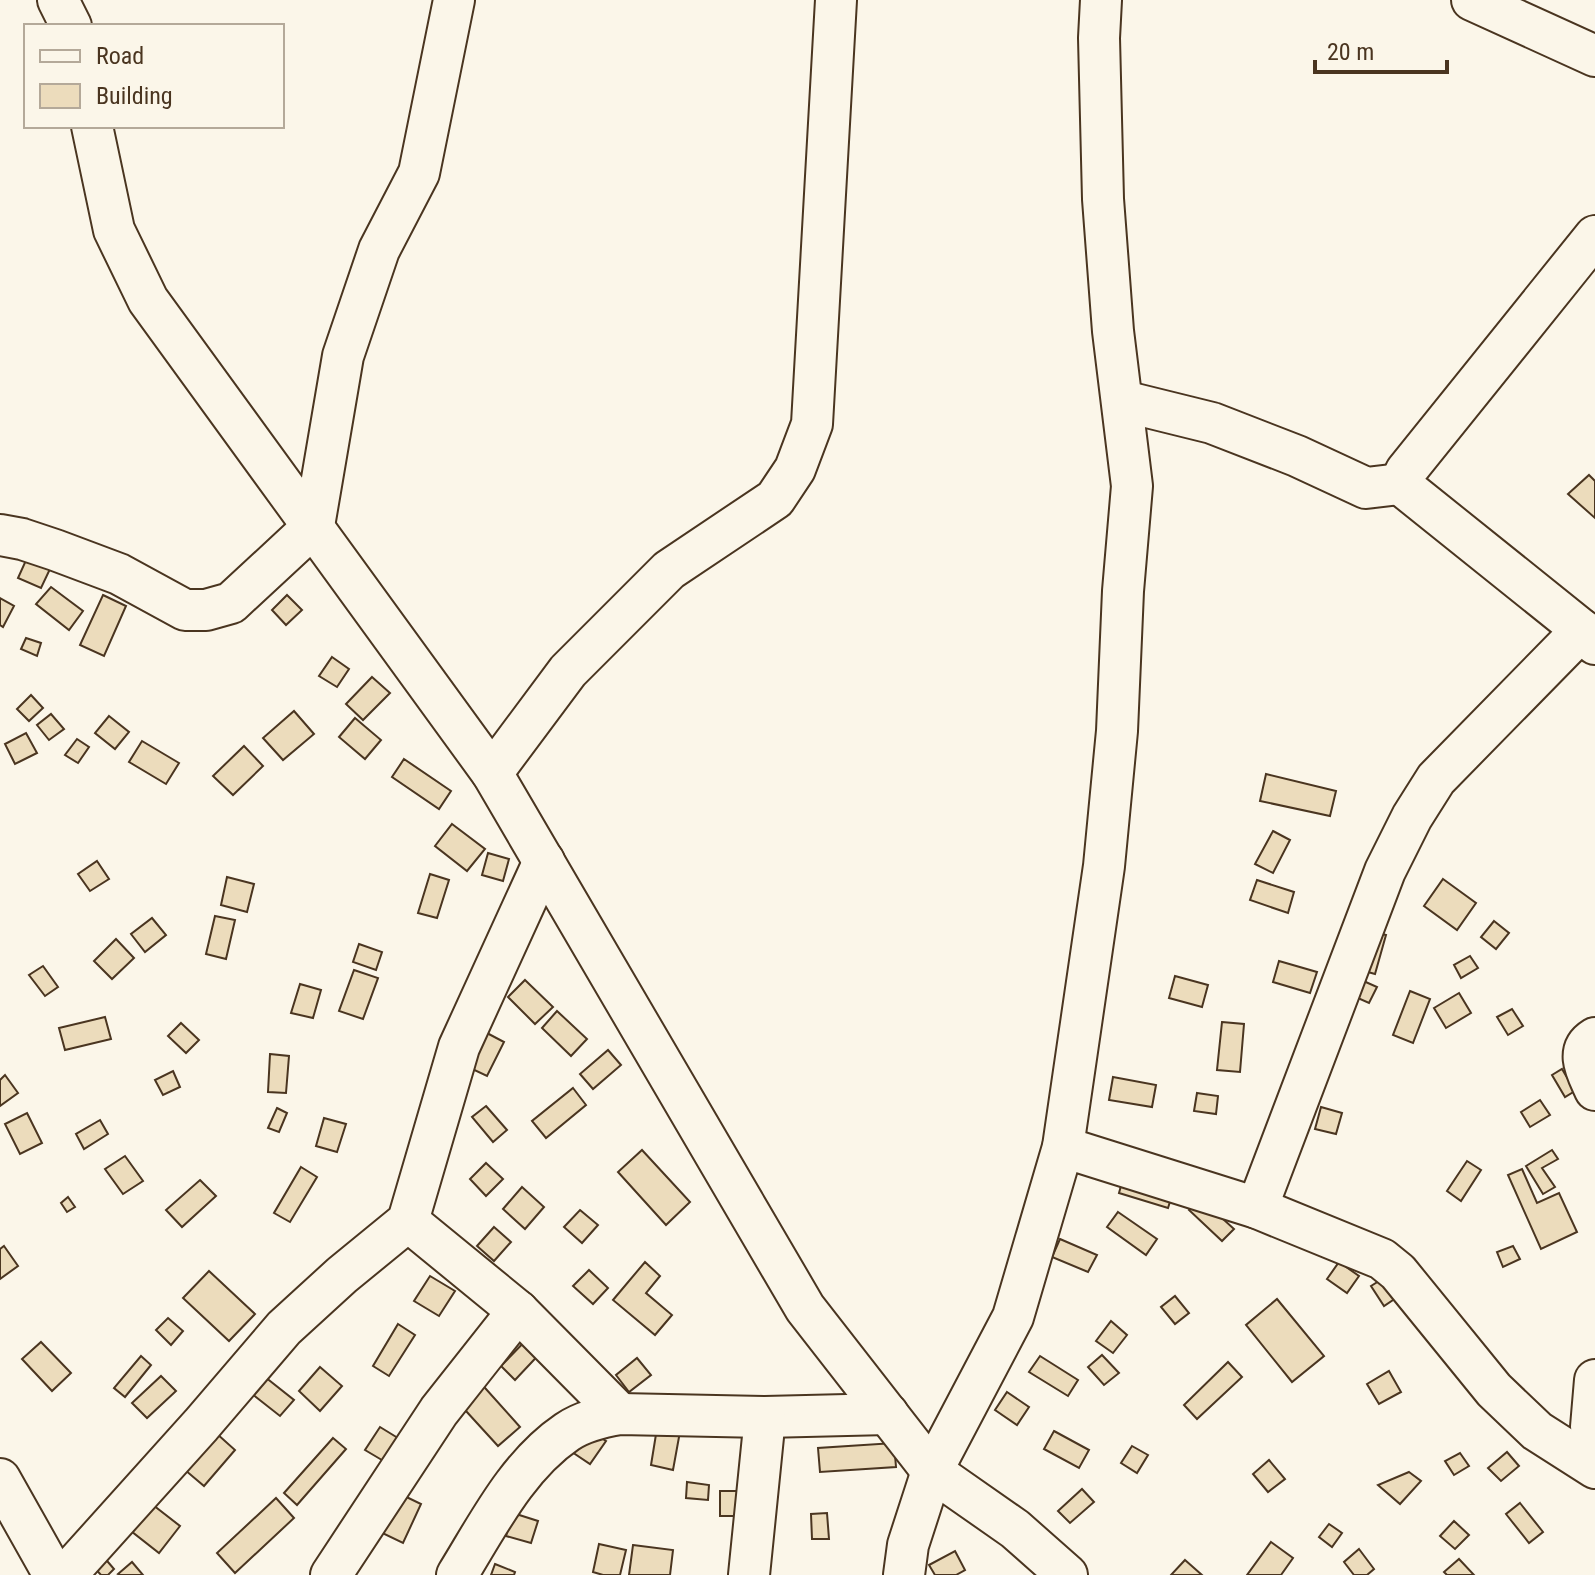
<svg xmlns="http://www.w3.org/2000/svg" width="1595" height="1575" font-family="'Roboto Condensed',sans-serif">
<rect width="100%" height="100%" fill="#fbf6e9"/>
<g fill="#ecdcbc" stroke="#4a3520" stroke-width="2">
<polygon points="1589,475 1595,481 1595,518 1568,494"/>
<polygon points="27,558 50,569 41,588 18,578"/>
<polygon points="51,587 83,611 69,630 36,604"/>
<polygon points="103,595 126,606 104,656 80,645"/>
<polygon points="287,595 302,610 286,625 272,610"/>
<polygon points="0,598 14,606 3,627 0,625"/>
<polygon points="26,638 41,643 37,656 21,649"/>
<polygon points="332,657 349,669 337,687 319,676"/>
<polygon points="372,677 390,693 363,720 346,704"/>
<polygon points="31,695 43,708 29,721 17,709"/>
<polygon points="294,711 314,734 283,760 263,738"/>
<polygon points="51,714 64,729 49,740 37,725"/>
<polygon points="109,716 129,732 115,749 95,733"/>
<polygon points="355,718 381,740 365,759 339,737"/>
<polygon points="26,733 37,753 15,764 5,744"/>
<polygon points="77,739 89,747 78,763 65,755"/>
<polygon points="142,741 179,763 166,784 129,762"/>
<polygon points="244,746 263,766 233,795 213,776"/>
<polygon points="404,759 451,791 439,809 392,777"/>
<polygon points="1266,774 1336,791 1330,816 1260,801"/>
<polygon points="452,824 485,849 467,871 435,846"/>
<polygon points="1273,831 1290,840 1273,873 1255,864"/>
<polygon points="488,853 509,859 503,881 482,875"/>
<polygon points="97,861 109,879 90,891 78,874"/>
<polygon points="430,874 449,880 437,918 418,913"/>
<polygon points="227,877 254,884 247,912 221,905"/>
<polygon points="1443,879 1476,903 1457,930 1424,906"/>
<polygon points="1257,880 1294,892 1288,913 1250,900"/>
<polygon points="215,916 235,920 226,959 206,954"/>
<polygon points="152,918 166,935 145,952 131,934"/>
<polygon points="1494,921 1509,933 1496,949 1481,937"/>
<polygon points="1367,930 1386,935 1375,974 1357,969"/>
<polygon points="116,939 134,958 112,979 94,961"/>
<polygon points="359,944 382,952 376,970 353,962"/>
<polygon points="1470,956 1478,968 1461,978 1454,965"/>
<polygon points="1279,961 1317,972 1310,993 1273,982"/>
<polygon points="43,966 58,987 45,996 29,975"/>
<polygon points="354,970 378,978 363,1019 339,1011"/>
<polygon points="1175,976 1208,985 1202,1007 1169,998"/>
<polygon points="1359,979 1377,987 1369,1003 1351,995"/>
<polygon points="525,980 553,1007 535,1024 508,997"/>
<polygon points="300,984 321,990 313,1018 291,1013"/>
<polygon points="1410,991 1430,999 1413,1043 1393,1035"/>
<polygon points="1459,993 1471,1013 1446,1028 1434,1008"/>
<polygon points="1512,1009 1523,1026 1508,1035 1497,1017"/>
<polygon points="557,1011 587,1039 571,1056 542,1028"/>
<polygon points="105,1017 111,1039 65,1050 59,1028"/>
<polygon points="1222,1022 1244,1024 1240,1072 1217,1070"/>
<polygon points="181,1023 199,1040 186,1053 168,1036"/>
<polygon points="485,1032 504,1042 487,1076 468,1067"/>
<polygon points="608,1050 621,1065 593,1089 580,1074"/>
<polygon points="270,1054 289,1056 286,1093 268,1092"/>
<polygon points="1562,1069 1575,1091 1565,1097 1552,1075"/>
<polygon points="173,1071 180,1087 163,1095 155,1080"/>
<polygon points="5,1075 18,1093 0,1106 0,1080"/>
<polygon points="1113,1077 1156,1085 1152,1107 1109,1100"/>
<polygon points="573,1088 586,1105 546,1138 532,1121"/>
<polygon points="1197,1093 1218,1096 1216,1114 1194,1111"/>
<polygon points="1540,1100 1550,1115 1530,1127 1521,1112"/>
<polygon points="486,1106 507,1130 493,1142 472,1117"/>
<polygon points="1321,1107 1342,1113 1336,1134 1315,1129"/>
<polygon points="277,1108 287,1113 279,1132 268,1128"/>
<polygon points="27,1113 42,1143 20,1154 5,1124"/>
<polygon points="324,1118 346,1124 337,1152 316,1146"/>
<polygon points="100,1120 108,1134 84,1149 76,1134"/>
<polygon points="642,1150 690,1202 666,1225 618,1172"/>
<polygon points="1552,1150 1558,1159 1542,1168 1555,1187 1543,1194 1526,1166"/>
<polygon points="125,1156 143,1181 123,1194 105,1169"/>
<polygon points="1467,1161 1481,1170 1461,1201 1447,1191"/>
<polygon points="486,1163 503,1179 486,1196 470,1179"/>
<polygon points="301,1167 317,1177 290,1222 274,1213"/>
<polygon points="1522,1169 1537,1203 1559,1193 1577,1232 1541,1249 1508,1175"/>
<polygon points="1125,1171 1175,1186 1168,1208 1119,1193"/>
<polygon points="200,1180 216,1196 182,1227 166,1210"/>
<polygon points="522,1187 544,1207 525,1229 503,1209"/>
<polygon points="68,1197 75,1207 67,1212 61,1203"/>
<polygon points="1200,1198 1234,1229 1222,1241 1189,1210"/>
<polygon points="580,1210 598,1225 582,1243 564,1227"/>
<polygon points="1118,1212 1157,1239 1146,1255 1107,1227"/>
<polygon points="494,1227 511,1242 494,1261 477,1246"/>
<polygon points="1060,1239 1097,1255 1088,1272 1052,1257"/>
<polygon points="4,1246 18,1266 0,1279 0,1249"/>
<polygon points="1513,1246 1520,1259 1503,1267 1497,1252"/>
<polygon points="645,1262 660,1276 646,1293 672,1315 655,1335 613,1300"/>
<polygon points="1339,1262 1359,1276 1347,1293 1327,1279"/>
<polygon points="589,1270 608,1288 593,1304 573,1286"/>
<polygon points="209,1271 255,1314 229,1341 183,1298"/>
<polygon points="430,1276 455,1291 439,1316 414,1301"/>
<polygon points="1384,1278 1396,1298 1384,1306 1371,1286"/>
<polygon points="1175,1296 1189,1313 1175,1324 1161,1307"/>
<polygon points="1277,1299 1324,1356 1292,1382 1246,1325"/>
<polygon points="168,1318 183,1331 171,1345 156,1330"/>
<polygon points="1111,1321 1127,1335 1113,1353 1096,1341"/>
<polygon points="398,1324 415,1335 389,1376 373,1366"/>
<polygon points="532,1334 546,1347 515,1380 501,1366"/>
<polygon points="41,1342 71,1373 52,1391 22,1359"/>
<polygon points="1102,1355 1119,1373 1104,1385 1088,1367"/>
<polygon points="141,1356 151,1365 125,1397 114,1388"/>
<polygon points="1040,1356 1078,1380 1068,1396 1029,1372"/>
<polygon points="637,1358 651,1375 629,1392 616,1375"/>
<polygon points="1228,1362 1242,1377 1197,1419 1184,1405"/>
<polygon points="320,1367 342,1386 320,1411 299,1391"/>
<polygon points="1389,1371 1401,1392 1379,1404 1367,1384"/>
<polygon points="260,1373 294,1400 280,1416 247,1390"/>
<polygon points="161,1376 176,1391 147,1418 132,1403"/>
<polygon points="477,1379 520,1427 498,1446 455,1399"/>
<polygon points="1007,1392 1029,1407 1017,1425 995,1410"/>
<polygon points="658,1422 681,1426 673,1470 651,1465"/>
<polygon points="380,1427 406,1443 392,1466 365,1450"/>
<polygon points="587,1429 606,1441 590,1464 572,1452"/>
<polygon points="1054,1431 1089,1450 1079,1468 1044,1449"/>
<polygon points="216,1433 235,1450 204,1486 185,1470"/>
<polygon points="333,1438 346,1449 297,1505 284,1493"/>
<polygon points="894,1443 896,1467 820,1472 818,1448"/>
<polygon points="1132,1446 1148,1455 1137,1473 1121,1463"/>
<polygon points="1507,1452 1519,1466 1501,1481 1488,1468"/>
<polygon points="1460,1453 1469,1466 1454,1475 1445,1461"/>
<polygon points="1269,1460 1285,1479 1268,1492 1253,1474"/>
<polygon points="1409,1472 1421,1481 1400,1504 1378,1485"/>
<polygon points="687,1482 709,1485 708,1500 686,1498"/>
<polygon points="1082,1489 1094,1502 1070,1523 1058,1511"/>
<polygon points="392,1490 421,1504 403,1543 374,1529"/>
<rect x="720" y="1491" width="21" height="25"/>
<polygon points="276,1498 294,1518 235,1573 217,1553"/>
<polygon points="1520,1503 1543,1532 1529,1543 1506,1514"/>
<polygon points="153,1505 180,1526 159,1553 131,1531"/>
<polygon points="513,1513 538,1521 531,1543 506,1536"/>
<polygon points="827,1513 829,1539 812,1539 811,1514"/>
<polygon points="1454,1521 1469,1535 1455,1549 1440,1536"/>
<polygon points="1329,1524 1342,1533 1332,1547 1319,1537"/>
<polygon points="1271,1542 1293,1558 1281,1575 1247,1575"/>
<polygon points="599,1544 626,1550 620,1575 603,1575 593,1572"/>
<polygon points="633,1545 673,1550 670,1575 629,1575"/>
<polygon points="1359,1549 1374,1569 1367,1575 1354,1575 1344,1562"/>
<polygon points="955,1551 965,1570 956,1575 935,1575 929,1565"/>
<polygon points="102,1555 114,1569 108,1575 101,1575 92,1565"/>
<polygon points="1459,1559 1474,1575 1447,1575 1444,1572"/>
<polygon points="1185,1560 1202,1575 1171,1575"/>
<polygon points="132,1562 143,1575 120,1575 118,1574"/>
<polygon points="495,1564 515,1572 514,1575 491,1575"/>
</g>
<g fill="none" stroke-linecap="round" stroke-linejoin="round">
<g stroke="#4a3520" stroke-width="44">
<g id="street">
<polyline points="58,0 71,26"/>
<polyline points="1472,0 1595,56"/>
<polyline points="92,126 114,230 148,300 492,773 805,1308 932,1471 1015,1529 1067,1575"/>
<polyline points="1595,236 1406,471 1400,484 1582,630 1595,644"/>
<polyline points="1123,401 1212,423 1297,456 1366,488 1400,484"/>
<polyline points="0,535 22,539 55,550 119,574 185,610 206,610 231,603 314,526 343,356 379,250 419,173 454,0"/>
<polyline points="492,773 568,671 669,570 775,499 795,469 812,424 836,0"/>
<path d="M1595 1038C1574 1051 1587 1072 1595 1090"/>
<polyline points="1063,1147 1257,1208 1385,871 1412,817 1436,779 1582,630"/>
<polyline points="1257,1208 1382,1259 1398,1272 1494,1390 1537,1431 1595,1468"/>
<polyline points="408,1221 518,1311 620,1414"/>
<polyline points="1595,1380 1591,1427 1595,1435"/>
<polyline points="0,1479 54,1575"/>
<polyline points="66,1575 201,1425 284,1328 342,1275 408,1221 459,1047 544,861"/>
<polyline points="331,1575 439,1411 518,1311"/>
<path d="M457 1575C488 1525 517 1466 567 1432 583 1421 602 1417 620 1414L765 1417 888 1414"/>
<polyline points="749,1575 765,1417"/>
<polyline points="904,1575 908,1545 932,1471 1013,1317 1063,1147 1104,866 1117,731 1123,591 1132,486 1113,331 1103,199 1099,38 1101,0"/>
</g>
</g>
<use href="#street" stroke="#fbf6e9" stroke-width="40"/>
</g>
<rect x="24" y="24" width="260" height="104" fill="#fbf6e9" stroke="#b4a999" stroke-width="2"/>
<rect x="40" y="50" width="40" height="12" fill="#fbf6e9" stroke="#b4a999" stroke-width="2"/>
<text x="96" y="64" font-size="24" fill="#4a3520">Road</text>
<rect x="40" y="84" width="40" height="24" fill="#ecdcbc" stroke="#b4a999" stroke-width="2"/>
<text x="96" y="104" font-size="24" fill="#4a3520">Building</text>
<path d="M1315 60v12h132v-12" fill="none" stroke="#4a3520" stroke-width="4"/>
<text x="1327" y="60" font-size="24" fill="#4a3520" stroke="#fbf6e9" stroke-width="6" paint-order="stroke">20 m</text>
</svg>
